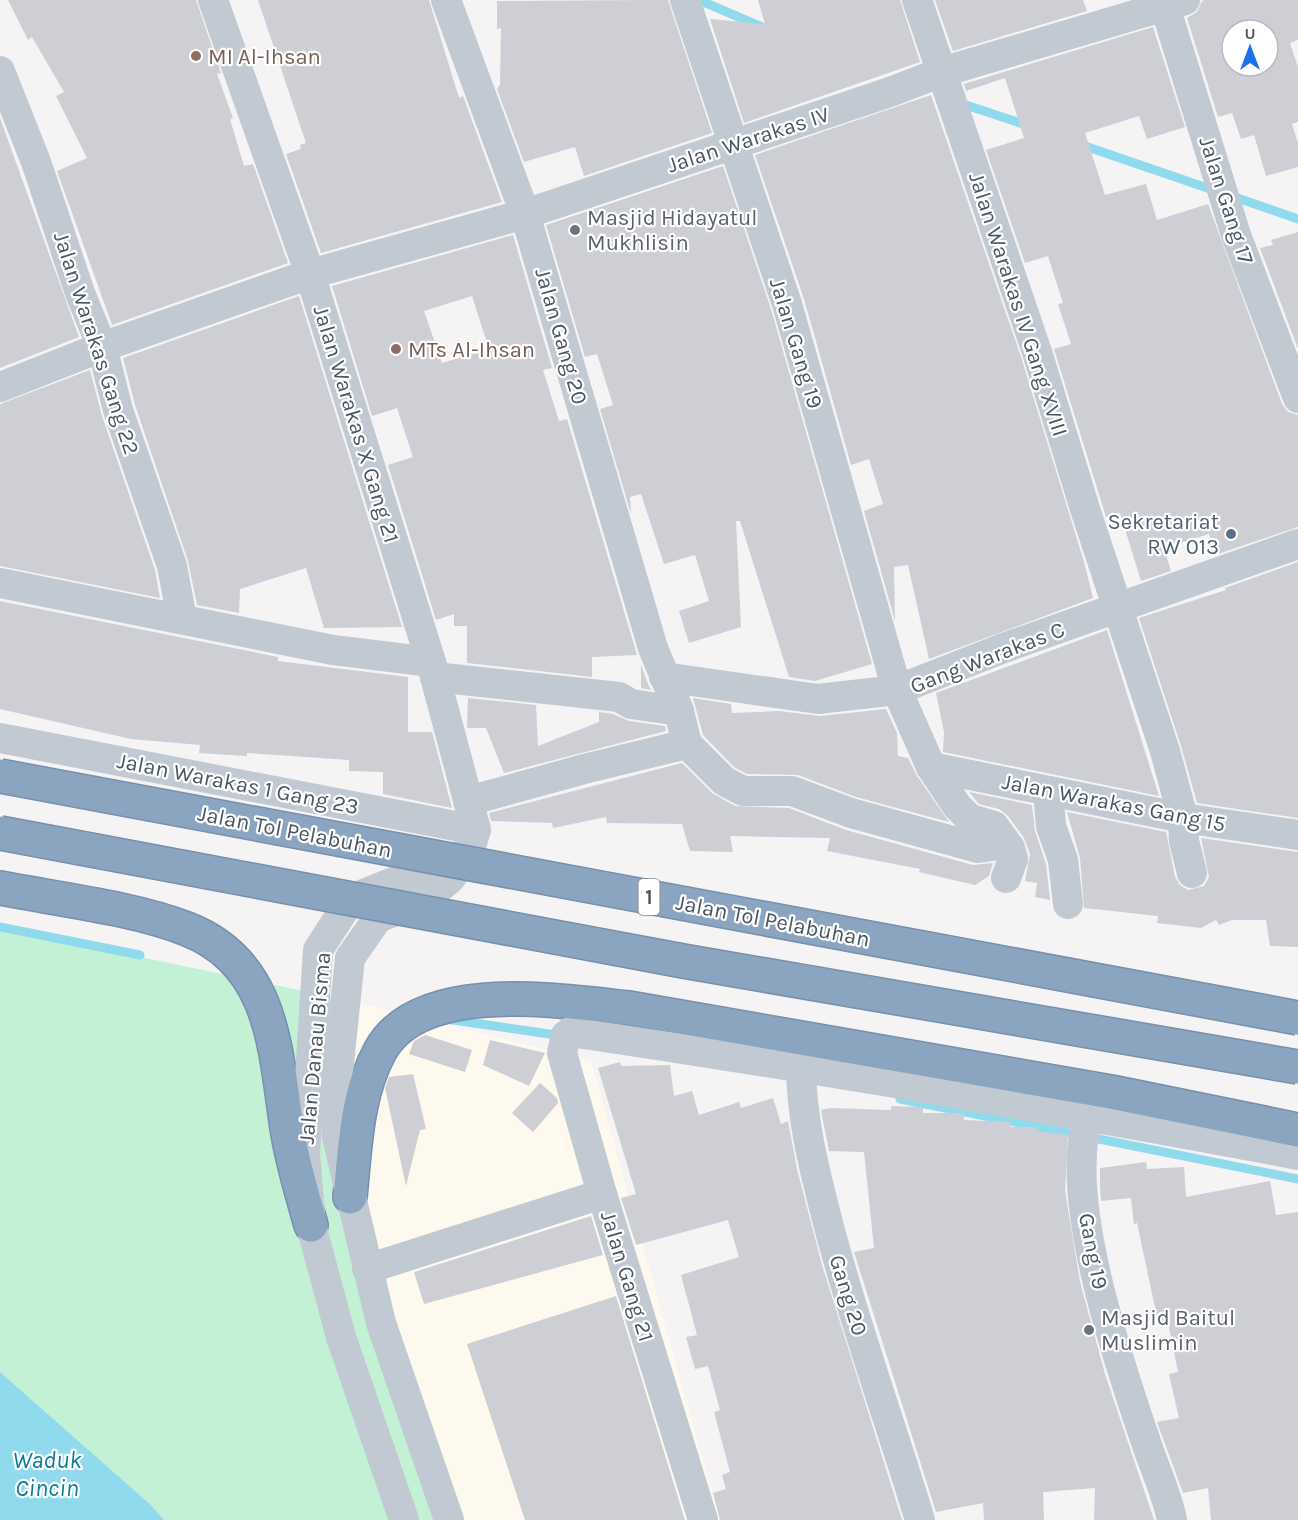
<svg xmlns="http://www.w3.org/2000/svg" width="1298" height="1520" font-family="Karla,sans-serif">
<rect width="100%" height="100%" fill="#f5f3f3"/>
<polygon fill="#fdf9ef" points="352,1001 591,1061 720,1520 449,1520 352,1187"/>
<polygon fill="#c3f1d5" points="0,928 352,1001 352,1187 449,1520 164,1520 151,1505 0,1372"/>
<polygon fill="#90daee" points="0,1372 151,1505 164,1520 0,1520"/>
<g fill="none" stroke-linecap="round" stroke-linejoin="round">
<g stroke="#90daee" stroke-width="9">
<polyline points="699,0 762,27"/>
<polyline points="957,102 1029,126"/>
<polyline points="1079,144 1216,191"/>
<polyline points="1229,195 1298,219"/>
<polyline points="0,927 140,955"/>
<polyline points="446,1019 563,1036"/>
<polyline points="900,1099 1298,1179"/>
</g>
</g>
<g fill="#cdcfd5" fill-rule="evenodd">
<polygon points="8,0 196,0 221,73 217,74 233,118 230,119 244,166 253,164 288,263 112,325 57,171 87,158 56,96 64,92 32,37 28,40"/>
<polygon points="258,0 429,0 459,98 463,96 502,202 321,253 286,154 301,149 300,145 306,143"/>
<polygon points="652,0 668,0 712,133 584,176 575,147 524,162 497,89 500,85 501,28 497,29 497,1"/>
<polygon points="758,0 900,0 920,62 744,123 710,19 765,24"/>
<polygon points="935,0 1083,0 1087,11 953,51"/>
<path d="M1205 0H1298V40L1290 43 1298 67V122L1292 124 1298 143V167L1266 176 1254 135 1241 139 1232 113 1218 117 1187 18 1197 12 1202 1ZM1232 30H1268V66H1232Z"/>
<polygon points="1153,27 1185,127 1147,139 1139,116 1085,133 1105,195 1146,184 1157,220 1208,204 1282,404 1288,412 1298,415 1298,527 1215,555 1209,534 1164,548 1171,571 1141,581 1120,513 1106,517 1054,349 1071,344 1058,304 1063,303 1048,256 1025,263 986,150 1024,138 1005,78 966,91 964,84"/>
<polygon points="931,95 1021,357 1084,562 1093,598 929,659 908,565 894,567 895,621 864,511 883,504 869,459 851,465 804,299 755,155"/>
<polygon points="0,118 79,337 0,368"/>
<polygon points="723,166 771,309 872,664 815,681 789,677 740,521 736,521 741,627 689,643 679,611 709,601 695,555 664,564 641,494 630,497 631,514 600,409 613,405 597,354 585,357 546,225"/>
<polygon points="1298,232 1298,349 1260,248 1273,245 1271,240"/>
<path d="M513 235 552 368 543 370 559 421 567 419 637 655 592 657V677L467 663V626H454V614L436 620 388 465 413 457 397 408 372 416 332 286ZM472 296 489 349 442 363 424 311Z"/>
<polygon points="299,296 402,627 324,628 306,568 240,589 239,613 197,605 188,561 135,405 123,358"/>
<polygon points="90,370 102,416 155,570 160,598 0,566 0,404"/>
<polygon points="1298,562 1298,818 1197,803 1181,746 1139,618 1226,590 1225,588"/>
<polygon points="0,601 278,657 278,661 408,677 408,732 432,732 452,808 383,794 383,772 349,771 349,760 247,753 247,756 199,753 200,745 131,739 0,709"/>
<polygon points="1107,630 1159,796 943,752 944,732 936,693"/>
<polygon points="641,665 648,684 651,690 641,688"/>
<polygon points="468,698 536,705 538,746 599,722 599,712 613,714 629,721 665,726 666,731 504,773 486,728 467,728"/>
<polygon points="693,698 731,704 732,713 779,711 820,716 886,709 897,733 898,756 908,758 917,776 949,822 856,797 798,775 747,774 734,767 703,735"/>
<polygon points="682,763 712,793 735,806 789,808 846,830 973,865 993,863 989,876 975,885 919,872 920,869 827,851 830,838 730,836 733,852 690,851 682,824 607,823 606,817 553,828 552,823 491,821 489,813"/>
<polygon points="969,792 1032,805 1035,831 1046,864 1050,900 1035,897 1037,883 1025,881 1030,854 1024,838 1008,816 999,809 979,804"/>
<polygon points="1067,812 1166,832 1175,877 1180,885 1188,890 1204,886 1209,877 1201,838 1298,852 1298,947 1270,946 1266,920 1232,920 1219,925 1216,920 1201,928 1157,923 1158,916 1084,908 1080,858"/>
<polygon points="425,1035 472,1050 465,1072 409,1054 414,1041"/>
<polygon points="490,1040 545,1053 529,1086 483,1065"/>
<polygon points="620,1062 621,1066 670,1065 674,1096 692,1091 699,1115 739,1102 741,1108 773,1098 781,1124 788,1121 797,1169 822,1265 902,1520 720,1520 713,1493 726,1489 722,1475 730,1472 714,1412 720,1410 708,1366 695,1369 686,1337 697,1335 681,1275 739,1257 728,1220 636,1245 621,1198 636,1194 598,1068"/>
<polygon points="413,1074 426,1129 420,1130 406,1186 385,1088 389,1077"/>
<polygon points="540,1083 557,1098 558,1103 533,1132 512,1113"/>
<polygon points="891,1106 923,1107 923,1113 964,1113 964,1120 1010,1122 1010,1127 1037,1127 1037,1131 1068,1135 1065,1191 1080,1282 1105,1374 1154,1520 1094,1520 1095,1488 1043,1492 1044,1520 984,1520 983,1503 936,1512 854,1252 874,1248 864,1152 829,1151 821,1110 830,1108 891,1110"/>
<polygon points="1146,1162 1147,1169 1184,1167 1186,1197 1270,1181 1276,1215 1298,1212 1298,1520 1211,1520 1208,1488 1183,1493 1157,1422 1179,1418 1169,1374 1178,1372 1168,1323 1159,1326 1137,1223 1134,1224 1131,1198 1101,1201 1100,1188 1100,1168"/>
<polygon points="591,1216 603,1255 424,1304 414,1272"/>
<polygon points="616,1296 685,1520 525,1520 467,1344"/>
</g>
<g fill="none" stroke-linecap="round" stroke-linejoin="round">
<g stroke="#7690ad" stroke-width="36">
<g id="highway">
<path d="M0 888C57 899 134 908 187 929 274 963 275 1049 287 1128 292 1161 302 1193 311 1225"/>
<path d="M350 1197C355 1148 356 1095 380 1051 420 978 562 1001 629 1008L1111 1092 1298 1130"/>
</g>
</g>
<g stroke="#c1cad2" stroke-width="30">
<polyline points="213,0 310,274 431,662 476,830 469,853 450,879 425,899 378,918 350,958 337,1082 337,1137 381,1323 449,1520"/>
<polyline points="446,0 525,214 653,648 679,711 687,744 588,768 468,801"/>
<polyline points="685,0 787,304 897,690 931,767 957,806 970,819 994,826 1010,848 1013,859 1006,878"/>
<polyline points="917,0 1037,352 1085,509 1165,751 1183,818 1184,841 1192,873"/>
<polyline points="1163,0 1236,235 1298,398"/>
<polyline points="0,71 36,162 80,293 102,347 118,410 172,566 182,619"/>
<polyline points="0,387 102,347 310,274 525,214 890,92 942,72 1185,0"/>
<polyline points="0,583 333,650 431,662"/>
<polyline points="435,677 619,697 631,704 679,711"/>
<polyline points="664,677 818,699 897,690 1001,649 1298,544"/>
<polyline points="0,738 476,830"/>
<polyline points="687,744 724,781 743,791 792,791 851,813 978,848 1006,844"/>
<polyline points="931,767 1183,818 1298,835"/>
<polyline points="1048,791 1051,826 1063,860 1068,904"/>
<path d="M801 1066C801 1119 815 1172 828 1223 854 1323 890 1421 920 1520"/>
<path d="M1089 1116C1061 1194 1119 1363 1146 1442 1154 1467 1167 1494 1172 1520"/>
<polyline points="367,1269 602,1194"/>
<polyline points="404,1520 341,1337 311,1225 305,1154 318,950 351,899 459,856"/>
<path d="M703 1520 602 1194 562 1053 566 1035 570 1032C814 1068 1056 1109 1298 1155"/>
</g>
<use href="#highway" stroke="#8ba5c1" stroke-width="33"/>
<g stroke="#7690ad" stroke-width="36" stroke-linecap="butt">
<g id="highway-bridge">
<polyline points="0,776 1298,1018"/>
<polyline points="0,833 683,961 1298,1067"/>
</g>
</g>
<use href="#highway-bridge" stroke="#8ba5c1" stroke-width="33"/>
</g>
<g fill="#8d6e63" stroke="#fff" stroke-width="2">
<circle cx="196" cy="56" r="6"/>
<circle cx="396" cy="349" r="6"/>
</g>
<g fill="#6b7280" stroke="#fff" stroke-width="2">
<circle cx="575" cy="230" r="6"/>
<circle cx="1089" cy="1330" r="6"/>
</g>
<circle fill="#5c6f8a" stroke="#fff" stroke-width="2" cx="1231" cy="534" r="6"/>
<g text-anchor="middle" stroke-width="4.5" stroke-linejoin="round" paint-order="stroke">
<rect fill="#fff" stroke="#808990" stroke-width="1.5" x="638.5" y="879" width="21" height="36" rx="4.5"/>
<g font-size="21" font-weight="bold" fill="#4a5661">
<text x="649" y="904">1</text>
</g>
<g font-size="22" fill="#785e54" stroke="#fff" text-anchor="start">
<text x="208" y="64">MI Al-Ihsan</text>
<text x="408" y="357">MTs Al-Ihsan</text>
</g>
<g font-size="22" fill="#4a5661" stroke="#fff">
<text transform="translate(748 139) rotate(-18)" y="8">Jalan Warakas IV</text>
<text transform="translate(1227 200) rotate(72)" y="8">Jalan Gang 17</text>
<text transform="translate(1019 304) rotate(72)" y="8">Jalan Warakas IV Gang XVIII</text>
<text transform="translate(562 336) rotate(74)" y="8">Jalan Gang 20</text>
<text transform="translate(97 343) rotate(72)" y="8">Jalan Warakas Gang 22</text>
<text transform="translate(797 343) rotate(73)" y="8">Jalan Gang 19</text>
<text transform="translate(357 424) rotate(73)" y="8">Jalan Warakas X Gang 21</text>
<text transform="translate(987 657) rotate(-21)" y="8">Gang Warakas C</text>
<text transform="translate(238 783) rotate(11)" y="8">Jalan Warakas 1 Gang 23</text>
<text transform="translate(1114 802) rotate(11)" y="8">Jalan Warakas Gang 15</text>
<text transform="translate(295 831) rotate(11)" y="8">Jalan Tol Pelabuhan</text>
<text transform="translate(773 920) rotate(11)" y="8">Jalan Tol Pelabuhan</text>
<text transform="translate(314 1048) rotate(-85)" y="8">Jalan Danau Bisma</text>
<text transform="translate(1094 1251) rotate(79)" y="8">Gang 19</text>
<text transform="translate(628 1276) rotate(73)" y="8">Jalan Gang 21</text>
<text transform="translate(849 1295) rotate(73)" y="8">Gang 20</text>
</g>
<g font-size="22" fill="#5b616d" stroke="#fff" text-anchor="start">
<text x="587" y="225">Masjid Hidayatul<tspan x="587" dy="25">Mukhlisin</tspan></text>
<text x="1101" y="1325">Masjid Baitul<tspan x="1101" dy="25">Muslimin</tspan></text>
</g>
<g font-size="22" fill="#4e5e75" stroke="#fff" text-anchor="end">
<text x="1219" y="529">Sekretariat<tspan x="1219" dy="25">RW 013</tspan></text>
</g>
<g font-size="24" font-style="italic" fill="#0c7c9b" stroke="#fff">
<text x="47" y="1468">Waduk<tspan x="47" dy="28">Cincin</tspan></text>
</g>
</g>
<g transform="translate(1250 48)"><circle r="28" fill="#ffffff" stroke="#b7bbc0" stroke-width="1.5"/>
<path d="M0-4.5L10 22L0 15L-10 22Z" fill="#1a73e8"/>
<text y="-9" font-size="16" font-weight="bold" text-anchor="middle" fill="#4a5661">U</text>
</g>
</svg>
